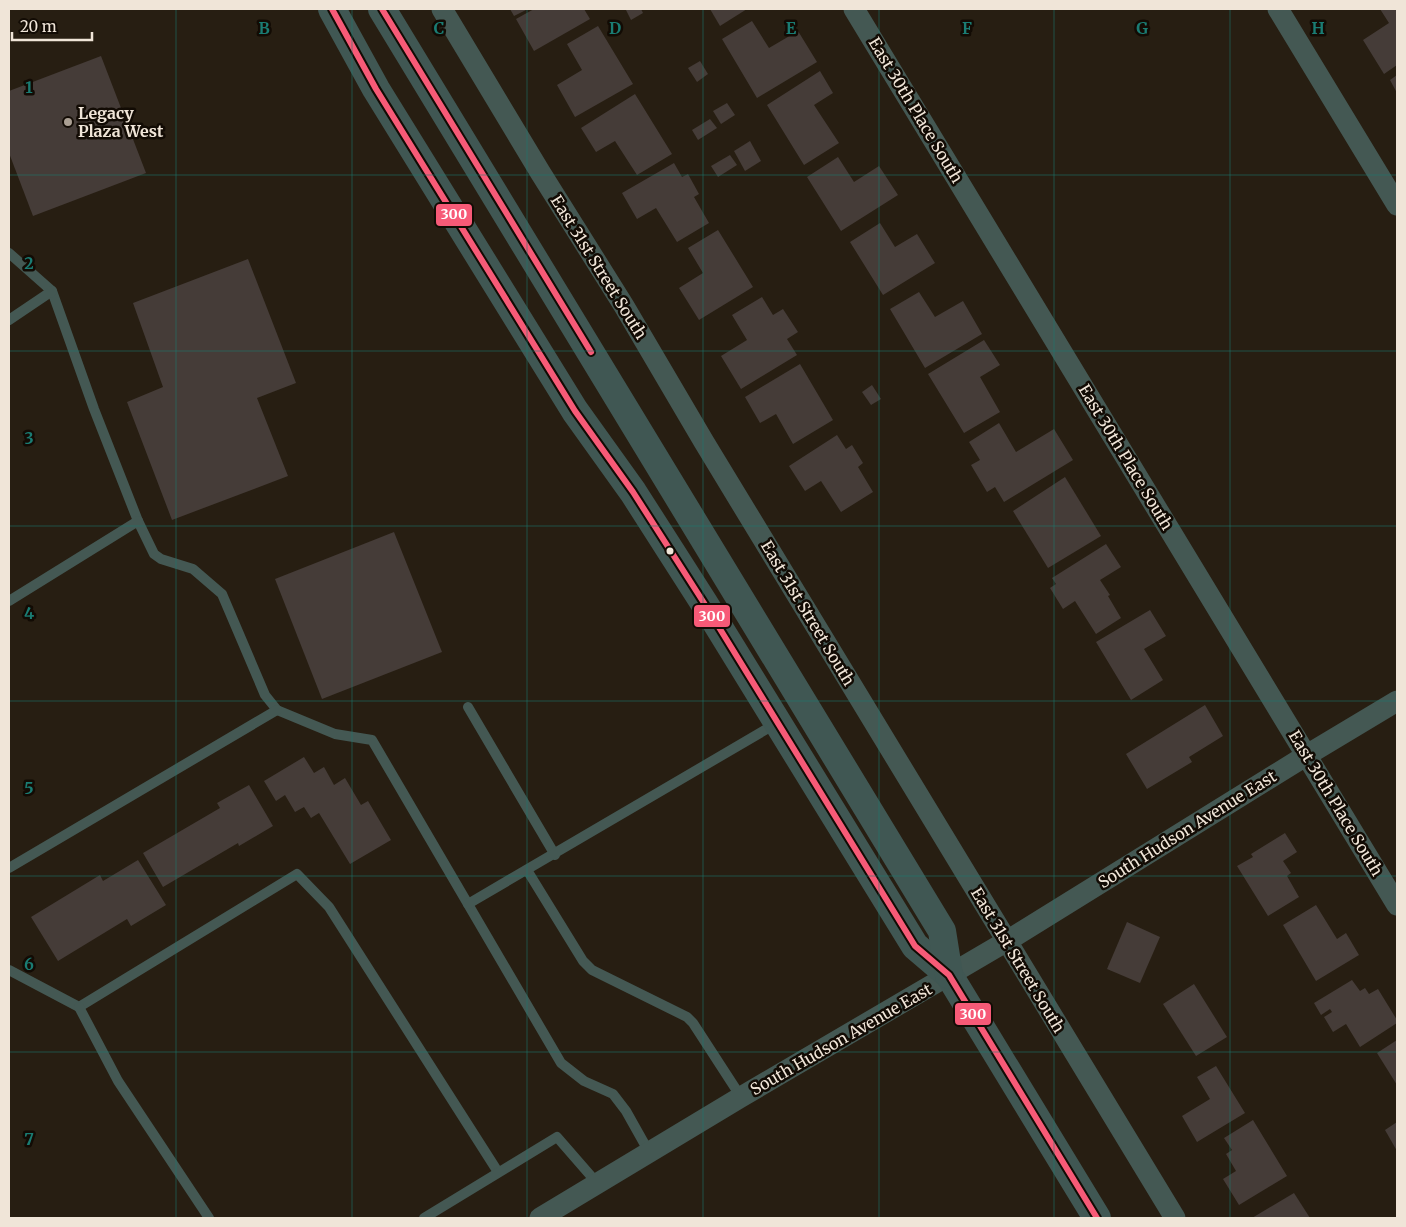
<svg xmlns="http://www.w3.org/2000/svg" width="1406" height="1227" font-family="Merriweather,serif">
<rect width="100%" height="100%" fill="#271e12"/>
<g fill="#453c38">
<polygon points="510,9 528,9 514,16"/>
<polygon points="534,9 584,9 590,19 534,51 516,19"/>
<polygon points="629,9 641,9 643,13 631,20 626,10"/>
<polygon points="710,9 747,9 720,26"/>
<polygon points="1380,9 1397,9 1397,65 1384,74 1363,40 1389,23"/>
<polygon points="752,21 769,48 798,31 817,62 757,98 722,39"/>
<polygon points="598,26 633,84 575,117 557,85 582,70 567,44"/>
<polygon points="101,56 146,173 33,216 9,153 9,91"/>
<polygon points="700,61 708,74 697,82 688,68"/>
<polygon points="820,71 833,93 814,105 839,143 804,165 767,105"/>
<polygon points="1397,75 1397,93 1390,80"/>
<polygon points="635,94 672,154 637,175 615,141 596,152 581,128"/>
<polygon points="727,103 735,115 721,124 713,111"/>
<polygon points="710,119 717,128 698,140 692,130"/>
<polygon points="750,141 761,161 745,171 734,151"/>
<polygon points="730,155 737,165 718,177 711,166"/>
<polygon points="838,157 854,182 879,166 898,195 841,231 807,177"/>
<polygon points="674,163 682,177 688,174 699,194 694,197 709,223 677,242 656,208 637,219 622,193"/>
<polygon points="880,223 895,247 917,234 935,263 883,295 850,242"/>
<polygon points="718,230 753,287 699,320 679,288 703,273 688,248"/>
<polygon points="248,259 296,383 257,398 288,476 172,520 127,402 163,387 133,303"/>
<polygon points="919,292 935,317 963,301 982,334 925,368 890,309"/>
<polygon points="762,297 773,315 783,309 798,332 787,339 797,355 741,389 721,356 747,340 732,315"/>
<polygon points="984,340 1000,365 980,377 1000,412 964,433 928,374"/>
<polygon points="800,364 833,420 793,444 776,414 760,423 745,397"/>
<polygon points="872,385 881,399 871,405 862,392"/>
<polygon points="999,423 1016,452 1054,429 1073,460 1004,502 995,487 987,492 971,465 980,460 969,442"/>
<polygon points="837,435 846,449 852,445 863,463 858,467 873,492 841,512 821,481 805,491 789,466"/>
<polygon points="1065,477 1101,536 1048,568 1013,511"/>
<polygon points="394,532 442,652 322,699 275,579"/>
<polygon points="1106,544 1121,567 1100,580 1110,595 1108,596 1121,618 1096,634 1075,601 1063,609 1050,588 1056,584 1052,578"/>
<polygon points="1150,610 1166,636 1144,649 1163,680 1131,700 1096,642"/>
<polygon points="1205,705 1223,736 1189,757 1192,762 1147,789 1126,754"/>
<polygon points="304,757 314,773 324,767 334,785 345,778 361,805 368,801 391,840 350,864 319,813 311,818 304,807 295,812 285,795 276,801 264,781"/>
<polygon points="249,785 273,826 239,846 238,843 163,887 143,853 220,808 217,803"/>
<polygon points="1285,833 1297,852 1283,861 1291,873 1287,876 1299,897 1268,916 1237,866 1253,857 1251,854"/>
<polygon points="138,860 166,905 131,926 127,919 58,961 31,917 100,875 103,881"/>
<polygon points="1316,905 1337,939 1346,933 1359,955 1316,981 1283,925"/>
<polygon points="1127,922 1160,937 1140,983 1107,969"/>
<polygon points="1352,980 1360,991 1365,988 1369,994 1378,989 1397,1020 1397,1023 1360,1047 1346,1024 1333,1032 1324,1017 1332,1012 1330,1009 1321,1015 1314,1003"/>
<polygon points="1194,984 1227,1037 1196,1056 1163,1004"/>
<polygon points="1397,1040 1397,1085 1377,1053"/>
<polygon points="1216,1066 1245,1113 1197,1142 1182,1116 1210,1099 1197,1077"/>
<polygon points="1253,1120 1287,1176 1239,1205 1223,1179 1236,1171 1226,1154 1232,1150 1224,1138"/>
<polygon points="1397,1122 1397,1151 1385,1130"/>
<polygon points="1294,1193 1310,1218 1252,1218"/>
</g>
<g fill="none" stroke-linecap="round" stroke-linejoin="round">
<g stroke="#445853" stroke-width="10">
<polyline points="9,253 52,291 94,409 138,521 154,554 161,559 193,569 222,594 265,695 277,710 335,734 372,740 561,1063 584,1081 613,1094 626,1111 649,1152"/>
<polyline points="9,320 52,291"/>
<polyline points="9,601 138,521"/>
<polyline points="468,707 555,855"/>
<polyline points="9,868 277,710"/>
<polyline points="527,870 583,961 592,970 687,1017 693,1023 741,1097"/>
<polyline points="468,904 777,723"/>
<polyline points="9,970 79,1007 297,874 329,907 498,1172"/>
<polyline points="79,1007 118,1081 209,1218"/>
<polyline points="424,1218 557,1137 597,1183"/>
</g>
<g stroke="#445853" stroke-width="21">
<polyline points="442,9 540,172 624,306 704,442 1175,1218"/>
<polyline points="854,9 1397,905"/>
<polyline points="1278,9 1397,205"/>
<polyline points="540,1218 741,1097 1007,941 1307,755 1397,701"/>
</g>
<g stroke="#405753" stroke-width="28">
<polyline points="332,9 376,89 575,411 633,492 704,603 915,946 949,975 1097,1218"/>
<polyline points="382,9 942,931 949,975"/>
</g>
<g stroke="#120b04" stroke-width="10">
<g id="bus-1">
<polyline points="332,9 376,89 575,411 633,492 704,603 915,946 949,975 1097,1218"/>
<polyline points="382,9 591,352"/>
</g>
</g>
<use href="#bus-1" stroke="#f75a77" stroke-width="6"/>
</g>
<path fill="none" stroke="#1a7c73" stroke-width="1" stroke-opacity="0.55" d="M176 9V1218M352 9V1218M527 9V1218M703 9V1218M879 9V1218M1054 9V1218M1230 9V1218M9 175H1397M9 351H1397M9 526H1397M9 701H1397M9 876H1397M9 1052H1397"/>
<circle fill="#aa9f93" stroke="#120b04" stroke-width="2" cx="68" cy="122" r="5"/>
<circle fill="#f0e5d8" stroke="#120b04" stroke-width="2" cx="670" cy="551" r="4.5"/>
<g text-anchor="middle" stroke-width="5" stroke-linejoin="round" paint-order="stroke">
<g font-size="16" fill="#f0e5d8" stroke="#120b04">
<text transform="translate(916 110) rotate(59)" y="6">East 30th Place South</text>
<text transform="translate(599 267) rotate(58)" y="6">East 31st Street South</text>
<text transform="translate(1126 457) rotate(59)" y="6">East 30th Place South</text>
<text transform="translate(808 613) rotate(59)" y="6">East 31st Street South</text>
<text transform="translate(1336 803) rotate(59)" y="6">East 30th Place South</text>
<text transform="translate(1187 829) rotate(-32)" y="6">South Hudson Avenue East</text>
<text transform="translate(1018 960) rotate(59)" y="6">East 31st Street South</text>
<text transform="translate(841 1039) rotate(-30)" y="6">South Hudson Avenue East</text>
</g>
<g font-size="16" font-weight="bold" fill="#f0e5d8" stroke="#120b04" text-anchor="start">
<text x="78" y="119">Legacy<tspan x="78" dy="18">Plaza West</tspan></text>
</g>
</g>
<g font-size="16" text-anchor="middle" font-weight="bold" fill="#1a7c73" stroke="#120b04" stroke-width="5" stroke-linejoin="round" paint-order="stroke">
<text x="264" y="34">B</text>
<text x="439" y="34">C</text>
<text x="615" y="34">D</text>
<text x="791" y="34">E</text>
<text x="967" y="34">F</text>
<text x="1142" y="34">G</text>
<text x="1318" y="34">H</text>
<text x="29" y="93">1</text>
<text x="29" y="269">2</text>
<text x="29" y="444">3</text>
<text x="29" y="619">4</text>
<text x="29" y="794">5</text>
<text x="29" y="970">6</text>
<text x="29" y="1145">7</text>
</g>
<g stroke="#120b04" stroke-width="2">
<rect x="435" y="203" width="38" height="24" rx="5" fill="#f75a77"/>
<rect x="693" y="604" width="38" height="24" rx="5" fill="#f75a77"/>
<rect x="954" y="1002" width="38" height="24" rx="5" fill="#f75a77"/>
</g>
<g font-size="14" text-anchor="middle" font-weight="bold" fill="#fff">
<text x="454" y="219">300</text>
<text x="712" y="621">300</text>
<text x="973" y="1019">300</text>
</g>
<rect width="1406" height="1227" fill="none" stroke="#f0e5d8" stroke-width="20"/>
<path d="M12 32v8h80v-8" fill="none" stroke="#f0e5d8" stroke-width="2.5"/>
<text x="20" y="32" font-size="15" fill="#f0e5d8" stroke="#120b04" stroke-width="4" paint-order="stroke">20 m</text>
</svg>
